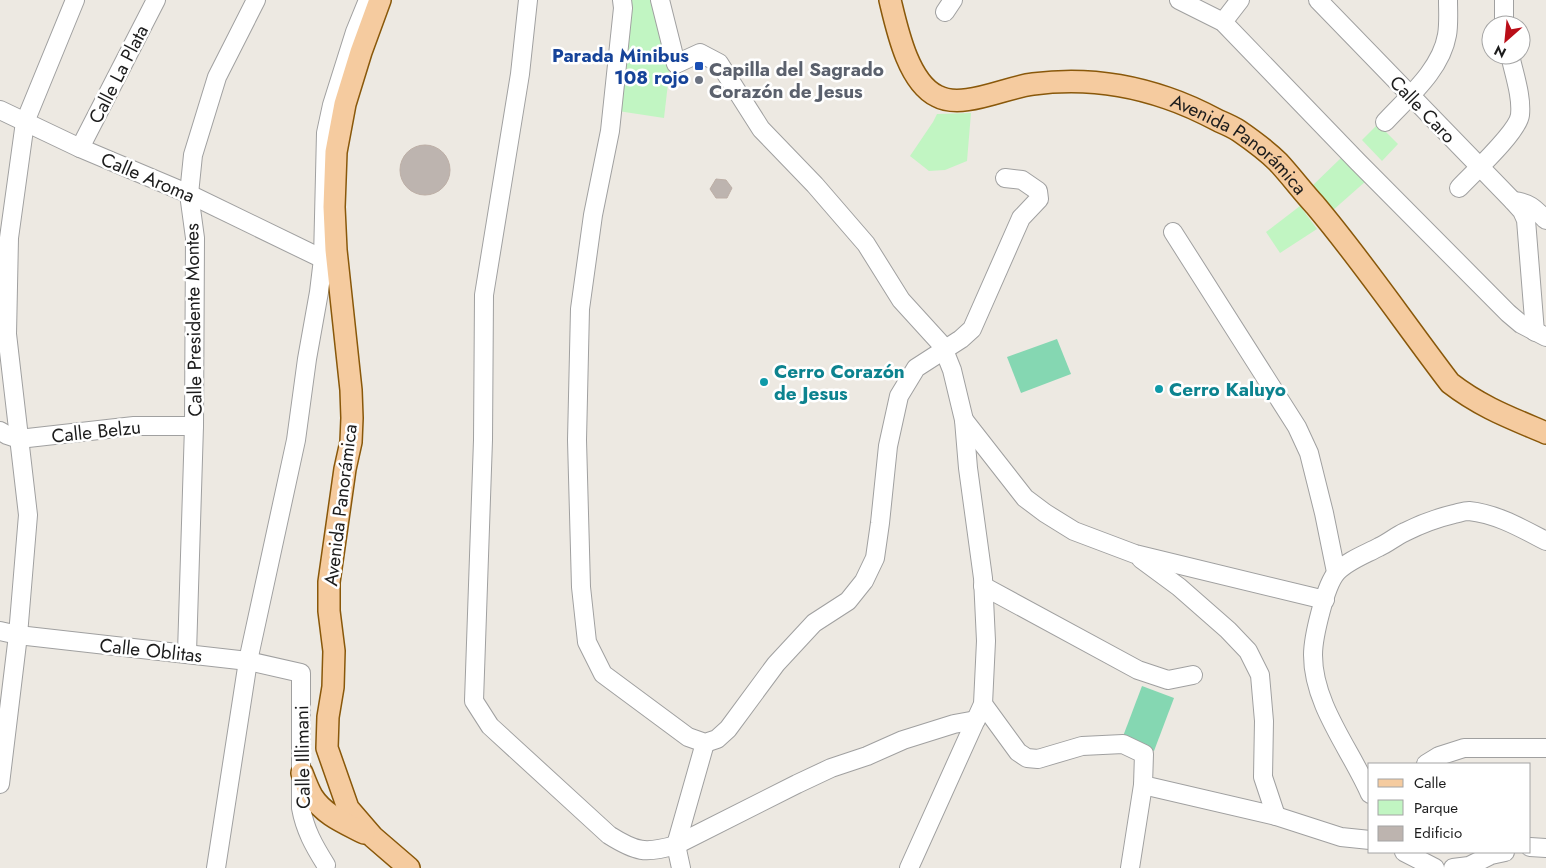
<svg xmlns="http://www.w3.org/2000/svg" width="1546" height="868" font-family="Jost,sans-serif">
<rect width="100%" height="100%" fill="#ede9e2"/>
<g fill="#c1f5c2">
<polygon points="629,0 653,0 670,66 664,118 618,111"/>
<polygon points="971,113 967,161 945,170 929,171 910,156 933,122 937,114"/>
<polygon points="1378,124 1398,144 1382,161 1362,140"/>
<polygon points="1343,156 1366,181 1332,211 1310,188"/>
<polygon points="1300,206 1317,229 1280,253 1266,232"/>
</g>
<g fill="#85d7b2">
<polygon points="1057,339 1071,374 1021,393 1007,357"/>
<polygon points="1142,686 1174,698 1154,751 1122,739"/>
</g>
<g fill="#bdb4af" stroke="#bdafa6">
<circle cx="425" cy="170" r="25"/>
<polygon points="716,179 726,180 732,188 727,198 716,198 710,189"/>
</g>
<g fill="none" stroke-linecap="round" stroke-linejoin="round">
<g stroke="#a0a0a0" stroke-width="20">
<g id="minor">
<path d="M528 0 520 74 484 295 483 440 474 701 490 726 609 835C636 852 645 854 676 845L797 784 831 768 867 756 903 740 954 724 976 720"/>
<polyline points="622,0 623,8 610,131 593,215 580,309 577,440 581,587 587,642 603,674 688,737 705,743 717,739 728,729 776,664 814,623 848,601 864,581 875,558 880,523 888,446 899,396 916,368 961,339 972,329 1021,218 1039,199 1038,191 1022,180 1005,178"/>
<polyline points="660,0 676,64 700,53 719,63 761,129 815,185 866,244 901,300 942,345 952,370 964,420 968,468 983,578 986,641 983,704 909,868"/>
<polyline points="1179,0 1223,22 1358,162 1508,313 1521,324 1546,337"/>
<polyline points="1318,0 1513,201 1522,211 1526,220 1535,332"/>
<polyline points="1504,0 1504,25"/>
<polyline points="945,12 953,0"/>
<polyline points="1223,22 1240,0"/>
<polyline points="0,110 80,148 189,194 323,259"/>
<path d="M1385 122C1408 97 1441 70 1447 35 1449 24 1448 11 1448 0"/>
<polyline points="80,148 156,0"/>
<path d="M1459 188C1472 174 1518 132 1520 115 1522 96 1514 74 1510 55"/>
<path d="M1513 201C1529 202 1535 209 1546 220"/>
<polyline points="1173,232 1297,427 1309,453 1324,513 1336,572"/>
<polyline points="964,420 1025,498 1045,513 1074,531 1135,554 1325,600"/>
<polyline points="0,431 7,435 19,439 134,426 194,426"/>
<polyline points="1141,559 1179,587 1228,630 1248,651 1260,675 1264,721 1263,777 1276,816"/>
<polyline points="983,586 1138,670 1168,680 1193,675"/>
<path d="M0 631 18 635 248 661 301 673V808C305 830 314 846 326 865"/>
<polyline points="187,653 194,426 195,238 189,194 193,155 217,77 256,0"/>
<polyline points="983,704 1018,752 1027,758 1038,759 1082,746 1123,744 1144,754 1143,785 1276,816 1341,837 1370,840"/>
<polyline points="1426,764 1439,756 1464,748 1546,748"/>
<polyline points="0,784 18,635 28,515 7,334 9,238 25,122 75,0"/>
<path d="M1370 794C1351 750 1313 705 1313 655 1313 638 1325 585 1337 572 1347 561 1366 554 1379 547 1388 543 1396 536 1405 532 1421 524 1437 518 1454 514 1459 513 1464 511 1469 511 1497 514 1521 528 1546 541"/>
<polyline points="1530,847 1546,848"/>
<polyline points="1404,852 1435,868"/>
<polyline points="216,868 248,661 296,440 307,359 319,292 323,259 326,133 332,105 355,32 368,0"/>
<polyline points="681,868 676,845 705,743"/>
<polyline points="1130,868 1143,785"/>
<polyline points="1453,868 1469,866 1491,855 1505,852"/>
</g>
</g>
<g stroke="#89580a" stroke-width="24">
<g id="major">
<polyline points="380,0 361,52 345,104 336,152 334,207 336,250 351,390 352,418 351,442 345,469 329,582 329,611 334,651 333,687 328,717 327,748 348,808 373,837 409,868"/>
<path id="s1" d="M890 0C897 29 908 82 937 96 962 110 1006 87 1033 84 1078 78 1124 83 1167 98 1185 104 1202 112 1219 121 1226 124 1233 127 1239 131 1252 140 1267 151 1278 162 1291 176 1302 191 1315 205 1363 262 1405 324 1450 383 1481 407 1511 418 1546 433"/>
<path d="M302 773C305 781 308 789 312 796 324 815 345 823 364 833"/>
</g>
</g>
<use href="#minor" stroke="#fff" stroke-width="18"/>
<use href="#major" stroke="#f5cb9f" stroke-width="21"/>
</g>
<rect fill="#1a4fb4" stroke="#fff" stroke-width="2" x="694" y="61" width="10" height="10" rx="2.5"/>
<circle fill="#6b7280" stroke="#fff" stroke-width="2" cx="699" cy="80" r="5"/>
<g fill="#0f9aa8" stroke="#fff" stroke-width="2">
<circle cx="764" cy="382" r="5"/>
<circle cx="1159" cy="389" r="5"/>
</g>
<g text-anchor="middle" stroke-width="5" stroke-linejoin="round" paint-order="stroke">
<g font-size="19" font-weight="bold" fill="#164399" stroke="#fff" text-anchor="end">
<text x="689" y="62">Parada Minibus<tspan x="689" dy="22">108 rojo</tspan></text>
</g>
<g font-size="19" font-weight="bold" fill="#5b616d" stroke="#fff" text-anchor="start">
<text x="709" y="76">Capilla del Sagrado<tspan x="709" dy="22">Corazón de Jesus</tspan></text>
</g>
<g font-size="19" fill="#1c1c1c" stroke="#fff">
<text transform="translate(118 74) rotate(-63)" y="7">Calle La Plata</text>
<text transform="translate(1423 109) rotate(46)" y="7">Calle Caro</text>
<text dy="7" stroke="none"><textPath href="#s1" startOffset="431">Avenida Panorámica</textPath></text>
<text transform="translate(148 177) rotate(23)" y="7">Calle Aroma</text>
<text transform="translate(193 320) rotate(-91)" y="7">Calle Presidente Montes</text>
<text transform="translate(96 431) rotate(-6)" y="7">Calle Belzu</text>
<text transform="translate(340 505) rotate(-83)" y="7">Avenida Panorámica</text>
<text transform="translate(151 650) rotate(6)" y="7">Calle Oblitas</text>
<text transform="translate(302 757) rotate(-91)" y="7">Calle Illimani</text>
</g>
<g font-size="19" font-weight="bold" fill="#0d838f" stroke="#fff" text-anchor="start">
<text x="774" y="378">Cerro Corazón<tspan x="774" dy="22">de Jesus</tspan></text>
<text x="1169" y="396">Cerro Kaluyo</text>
</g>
</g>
<rect x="1368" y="763" width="162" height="90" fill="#ffffff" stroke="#a4a4a4"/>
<rect x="1378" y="779" width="25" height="8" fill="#f5cb9f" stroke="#a4a4a4"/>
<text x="1414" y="788" font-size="15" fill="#1c1c1c">Calle</text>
<rect x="1378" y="800" width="25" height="15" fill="#c1f5c2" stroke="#a4a4a4"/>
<text x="1414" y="813" font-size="15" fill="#1c1c1c">Parque</text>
<rect x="1378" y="826" width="25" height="15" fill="#bdb4af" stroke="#a4a4a4"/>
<text x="1414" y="838" font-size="15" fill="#1c1c1c">Edificio</text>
<g transform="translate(1506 40) rotate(207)"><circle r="24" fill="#ffffff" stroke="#a4a4a4"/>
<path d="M0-4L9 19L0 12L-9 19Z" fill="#ba0e18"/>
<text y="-8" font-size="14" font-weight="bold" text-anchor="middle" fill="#1c1c1c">N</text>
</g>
</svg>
